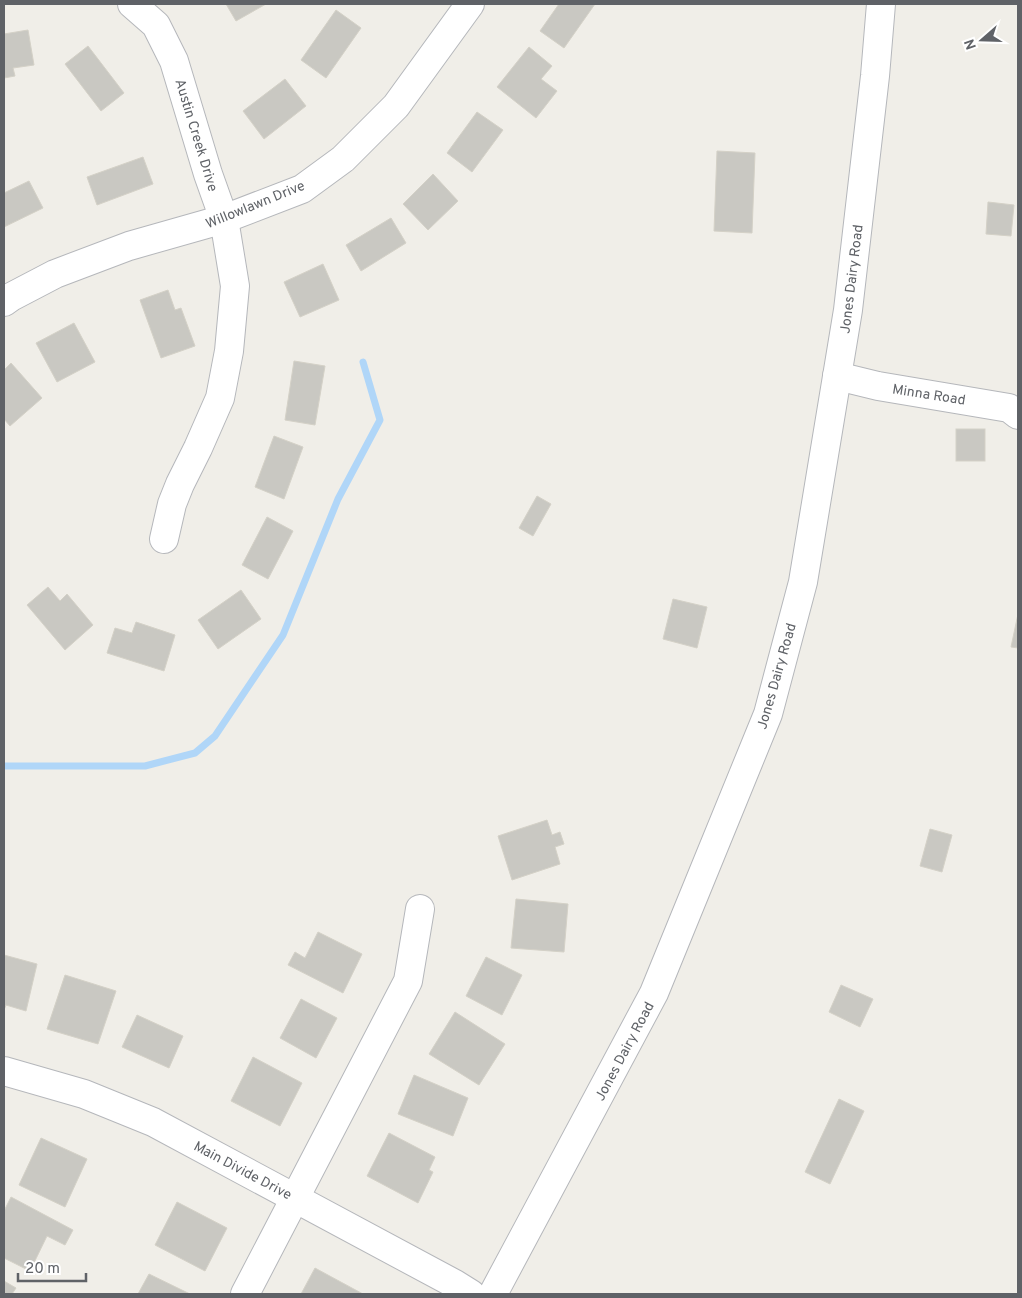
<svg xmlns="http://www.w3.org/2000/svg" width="1022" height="1298" font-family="Overpass,sans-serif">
<rect width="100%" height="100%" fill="#f0eee8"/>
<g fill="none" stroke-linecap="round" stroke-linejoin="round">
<polyline stroke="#b0d6f8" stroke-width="7" points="4,766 145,766 195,753 215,736 283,635 338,499 380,420 363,362"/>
</g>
<g fill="#c9c8c2" stroke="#d4d1c7">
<polygon points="226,4 266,4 236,21"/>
<polygon points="559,4 595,4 564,48 540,31"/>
<polygon points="336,10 361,28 326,78 301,60"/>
<polygon points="28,30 34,65 13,68 15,76 4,78 4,34"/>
<polygon points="88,46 124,93 101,111 65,64"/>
<polygon points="529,47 552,66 541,79 557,91 536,118 497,87"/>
<polygon points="285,79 306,106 264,139 243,111"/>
<polygon points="477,112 503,130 472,172 447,153"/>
<polygon points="717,151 755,153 752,233 714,231"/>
<polygon points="143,157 153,184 97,205 87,177"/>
<polygon points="433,174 458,201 428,230 403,204"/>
<polygon points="29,181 43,208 4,227 4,193"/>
<polygon points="988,202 1014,205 1011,236 986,234"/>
<polygon points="391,218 406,243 361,271 346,245"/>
<polygon points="323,264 339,300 300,317 284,282"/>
<polygon points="168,290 175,310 181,308 195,346 161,358 140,300"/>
<polygon points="74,323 95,362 57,382 36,343"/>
<polygon points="294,361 325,366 315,425 285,420"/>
<polygon points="11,363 42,398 10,426 4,419 4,370"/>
<rect x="956" y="429" width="29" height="32"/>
<polygon points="274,436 303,447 284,499 255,487"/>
<polygon points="537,496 551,504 533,536 519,528"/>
<polygon points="267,517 293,531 268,579 242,565"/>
<polygon points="48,587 60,601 67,594 93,625 65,650 27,605"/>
<polygon points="241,590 261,619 218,649 198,620"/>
<polygon points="673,599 707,607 697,648 663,639"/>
<polygon points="1018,614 1018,648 1011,647"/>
<polygon points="136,622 175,635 164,671 107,653 115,628 132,633"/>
<polygon points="547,820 552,835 560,832 564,844 555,847 560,864 512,880 498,836"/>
<polygon points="930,829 952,835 942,872 920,866"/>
<polygon points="516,899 568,904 564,952 511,948"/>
<polygon points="318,932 362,954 343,993 288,965 295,952 305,958"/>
<polygon points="4,955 37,964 26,1011 6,1005 4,1010"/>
<polygon points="486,957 522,975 502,1015 466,996"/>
<polygon points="65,975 116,991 98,1044 47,1029"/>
<polygon points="841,985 873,999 860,1027 829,1012"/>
<polygon points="301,999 337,1018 316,1058 280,1038"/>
<polygon points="455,1012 505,1044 479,1085 429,1054"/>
<polygon points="137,1015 183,1036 169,1068 122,1047"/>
<polygon points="253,1057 302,1083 280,1126 231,1101"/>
<polygon points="414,1075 468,1098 453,1136 398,1114"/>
<polygon points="839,1099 864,1111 830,1184 805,1172"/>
<polygon points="389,1133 435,1157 429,1170 433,1172 418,1203 367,1176"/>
<polygon points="41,1138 87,1159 65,1207 19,1185"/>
<polygon points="11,1197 73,1230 65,1245 47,1236 30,1271 4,1258 4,1211"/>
<polygon points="177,1202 227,1228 205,1271 155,1245"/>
<polygon points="315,1268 363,1294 301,1294"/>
<polygon points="149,1274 190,1294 138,1294"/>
<polygon points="4,1281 16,1288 12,1294 4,1294"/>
</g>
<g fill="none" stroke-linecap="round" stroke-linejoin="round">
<g stroke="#b5b7bb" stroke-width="30">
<g id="minor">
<polyline points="132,4 156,25 174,61 208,174 224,219 235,286 229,351 220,398 198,448 180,484 172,504 164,539"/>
<polyline points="4,302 11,297 55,274 129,246 224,219 302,189 343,159 396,106 470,4"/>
<polyline points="837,376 878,386 1009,408 1018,415"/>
<polyline points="4,1071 84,1094 153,1122 455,1284 471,1294"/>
<polyline points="245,1294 408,981 420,909"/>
<polyline points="493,1294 654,993 768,714 803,582 848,310 875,76 881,4"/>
</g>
</g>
<use href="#minor" stroke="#fff" stroke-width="28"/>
</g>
<g text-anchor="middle" stroke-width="4" stroke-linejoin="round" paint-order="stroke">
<g font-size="14" fill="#5f6267" stroke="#fff">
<text transform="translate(197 135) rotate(73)" y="5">Austin Creek Drive</text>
<text transform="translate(255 204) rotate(-22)" y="5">Willowlawn Drive</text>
<text transform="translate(851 279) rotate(-83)" y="5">Jones Dairy Road</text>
<text transform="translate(929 394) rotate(9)" y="5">Minna Road</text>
<text transform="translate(776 676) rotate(-74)" y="5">Jones Dairy Road</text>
<text transform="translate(624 1051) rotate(-62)" y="5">Jones Dairy Road</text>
<text transform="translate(243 1170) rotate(28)" y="5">Main Divide Drive</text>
</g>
</g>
<rect width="1022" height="1298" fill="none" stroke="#5f6267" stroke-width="10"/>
<g transform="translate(982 40) rotate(250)" stroke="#ffffff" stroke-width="4" paint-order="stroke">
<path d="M0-4L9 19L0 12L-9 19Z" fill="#5f6267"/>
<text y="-8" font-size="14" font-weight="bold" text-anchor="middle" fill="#5f6267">N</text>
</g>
<path d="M18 1273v8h68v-8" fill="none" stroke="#5f6267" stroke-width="2.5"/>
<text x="25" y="1273" font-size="15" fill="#5f6267" stroke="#ffffff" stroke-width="4" paint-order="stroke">20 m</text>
</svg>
